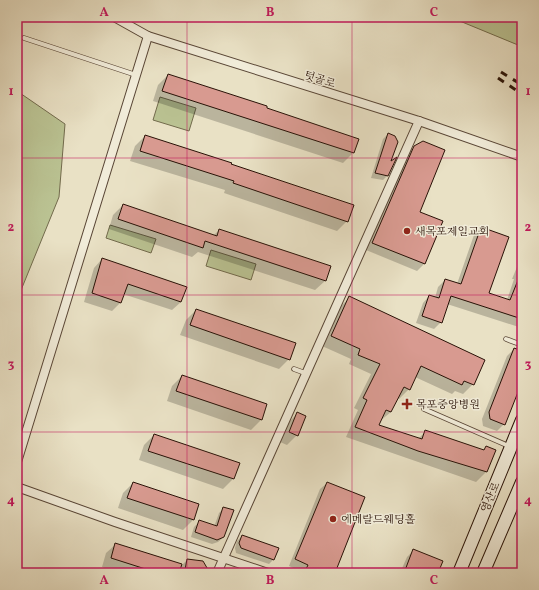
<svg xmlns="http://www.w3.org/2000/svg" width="539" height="590" font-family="Vollkorn,'Noto Serif KR',serif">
<rect width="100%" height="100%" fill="#e9e1c5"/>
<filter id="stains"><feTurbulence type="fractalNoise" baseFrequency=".005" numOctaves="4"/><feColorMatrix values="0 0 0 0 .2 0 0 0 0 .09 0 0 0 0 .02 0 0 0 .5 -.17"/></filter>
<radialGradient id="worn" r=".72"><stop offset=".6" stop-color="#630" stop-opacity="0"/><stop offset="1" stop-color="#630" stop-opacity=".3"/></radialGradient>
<g fill="#bac292" stroke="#726a4c">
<polygon points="450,17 522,17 522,47 518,45"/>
<polygon points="17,91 65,124 59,197 17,300"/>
<polygon points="160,97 196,108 189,131 153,120"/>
<polygon points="110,225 156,239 151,253 106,238"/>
<polygon points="211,250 256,264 251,280 206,266"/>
</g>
<g fill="#0003">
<polygon points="168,75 357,140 353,153 343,163 153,101 158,85"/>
<polygon points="388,134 388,175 383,180 371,178 383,139"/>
<polygon points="145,136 230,165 347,221 337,231 224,193 225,190 130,161 135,146"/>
<polygon points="414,147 419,212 442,222 424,264 417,271 366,250 407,154"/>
<polygon points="123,205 213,236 219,230 325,281 315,290 198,252 192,257 109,229 113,215"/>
<polygon points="481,228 487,294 507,300 514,279 512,279 522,255 522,328 447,304 441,322 434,329 416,323 423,303 429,296 435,298 438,287 445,280 457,284 474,235"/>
<polygon points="102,259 181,302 172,310 123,294 121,302 112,311 84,302 94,268"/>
<polygon points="350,297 473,384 463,394 455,391 452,394 415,377 409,389 399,399 397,398 391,412 380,421 378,425 418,439 426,431 483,450 486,447 495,450 486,472 476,482 346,437 358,410 354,408 371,374 349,364 351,359 322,346 340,307"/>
<polygon points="196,310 289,359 279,369 180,335 186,320"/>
<polygon points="522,331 522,379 504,424 497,431 483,426 482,419 507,356 514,349 516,350"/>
<polygon points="182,376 266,405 261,420 251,430 167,401 172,386"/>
<polygon points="297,414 305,417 297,435 287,445 280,442 287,424"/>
<polygon points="154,435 233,479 223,489 139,460 144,445"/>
<polygon points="133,483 198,505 193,520 183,530 118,508 123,493"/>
<polygon points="327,483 335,572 301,573 302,572 289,566 320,489"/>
<polygon points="224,508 224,537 218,542 212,544 191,537 194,527 199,522 214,527 219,513"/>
<polygon points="242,536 274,559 269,564 236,553 235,548 237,541"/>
<polygon points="116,544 182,565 187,560 202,562 208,573 120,573 102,567 106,553"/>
<polygon points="414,550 437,573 400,573 407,557"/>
</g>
<g fill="#d89a90" stroke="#291207">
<polygon points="168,74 267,106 267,108 359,139 354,153 162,91"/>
<polygon points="388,133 395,136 398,142 391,161 397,157 388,176 375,173"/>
<polygon points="145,135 232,163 231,164 354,205 348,222 233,183 234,181 140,151"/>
<polygon points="423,141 445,150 420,212 443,221 425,264 372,243 414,146"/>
<polygon points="123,204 217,236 219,229 331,266 326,281 205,241 203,248 118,219"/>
<polygon points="481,227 509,237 489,293 510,300 522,270 522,319 451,296 442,323 422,316 429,295 439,298 445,279 461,284"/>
<polygon points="102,258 187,287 181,302 128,284 121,303 92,293"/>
<polygon points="349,296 485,360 474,385 464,381 462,385 421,366 410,390 404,387 391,412 386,410 379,425 422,439 425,430 484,450 486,446 496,450 487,472 418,451 355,427 367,400 363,398 380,364 358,355 360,349 331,336"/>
<polygon points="196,309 296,343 290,360 190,325"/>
<polygon points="514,348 522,351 522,382 505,425 490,419 489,412"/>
<polygon points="182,375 267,404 262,420 176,391"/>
<polygon points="297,412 306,416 298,436 289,432"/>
<polygon points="154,434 240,463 234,479 148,451"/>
<polygon points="133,482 199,504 194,520 127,498"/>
<polygon points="327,482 365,497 335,573 323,571 322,573 311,573 305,571 308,565 295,559"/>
<polygon points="223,507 234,510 224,537 217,540 195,532 199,520 217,526"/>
<polygon points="242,535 279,548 274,560 241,548 239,543"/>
<polygon points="115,543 182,564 179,573 158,573 111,558"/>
<polygon points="413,549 443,561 438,573 404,573"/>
<polygon points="187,559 203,561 210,573 185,570"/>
</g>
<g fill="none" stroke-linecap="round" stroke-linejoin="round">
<g stroke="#594636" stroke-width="5.5">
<g id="lane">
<polyline points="24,38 136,75"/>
<polyline points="506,339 522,345"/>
<polyline points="294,369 305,373"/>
<polyline points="424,409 511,447"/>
</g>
</g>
<g stroke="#594636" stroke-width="10">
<g id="street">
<polyline points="114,17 148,36 419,121 522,157"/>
<polyline points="17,462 148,36"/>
<polyline points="17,487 115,522 268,573"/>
<polyline points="217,573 419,121"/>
</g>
</g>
<g stroke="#291207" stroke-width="14">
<g id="secondary">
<polyline points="459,573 522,420"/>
<polyline points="483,573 522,482"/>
</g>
</g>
<use href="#lane" stroke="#f1ecd9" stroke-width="4"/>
<use href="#street" stroke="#f1ecd9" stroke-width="8"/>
<use href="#secondary" stroke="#f1ecd9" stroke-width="12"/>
<g stroke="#291207" stroke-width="3" stroke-dasharray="7 7" stroke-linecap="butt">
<polyline points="501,72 522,85"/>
<polyline points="498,78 522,94"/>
</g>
</g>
<path fill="none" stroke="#c2185b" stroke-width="1" stroke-opacity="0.55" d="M187 17V573M352 17V573M17 158H522M17 295H522M17 432H522"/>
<g fill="#8f2418" stroke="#f1ecd9" stroke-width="1.5">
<circle cx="407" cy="231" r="4"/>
<path d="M405 398h4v4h4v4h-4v4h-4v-4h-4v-4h4z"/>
<circle cx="333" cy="519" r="4"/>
</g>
<g text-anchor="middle" stroke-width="3" stroke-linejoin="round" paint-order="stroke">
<g font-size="11" fill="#291207" stroke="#f1ecd9">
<text transform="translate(320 79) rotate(17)" y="4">텃골로</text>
<text transform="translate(490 497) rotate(-67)" y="4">영산로</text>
</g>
<g font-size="11" fill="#291207" stroke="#f1ecd9" text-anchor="start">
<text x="415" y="235">새목포제일교회</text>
<text x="416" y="408">목포중앙병원</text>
<text x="341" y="523">에메랄드웨딩홀</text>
</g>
</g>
<rect width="539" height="590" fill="none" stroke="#e9e1c5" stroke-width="44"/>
<rect x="22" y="22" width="495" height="546" fill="none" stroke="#c2185b" stroke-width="1.5"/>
<g font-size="13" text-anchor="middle" font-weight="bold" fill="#c2185b">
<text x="104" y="16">A</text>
<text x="270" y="16">B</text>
<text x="434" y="16">C</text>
<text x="11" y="95">1</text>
<text x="528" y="95">1</text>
<text x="11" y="231">2</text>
<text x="528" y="231">2</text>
<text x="11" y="368">3</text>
<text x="528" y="368">3</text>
<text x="11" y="504">4</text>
<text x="528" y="504">4</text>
<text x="104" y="584">A</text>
<text x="270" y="584">B</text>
<text x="434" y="584">C</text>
</g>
<rect width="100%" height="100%" filter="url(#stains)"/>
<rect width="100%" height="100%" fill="url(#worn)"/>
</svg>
